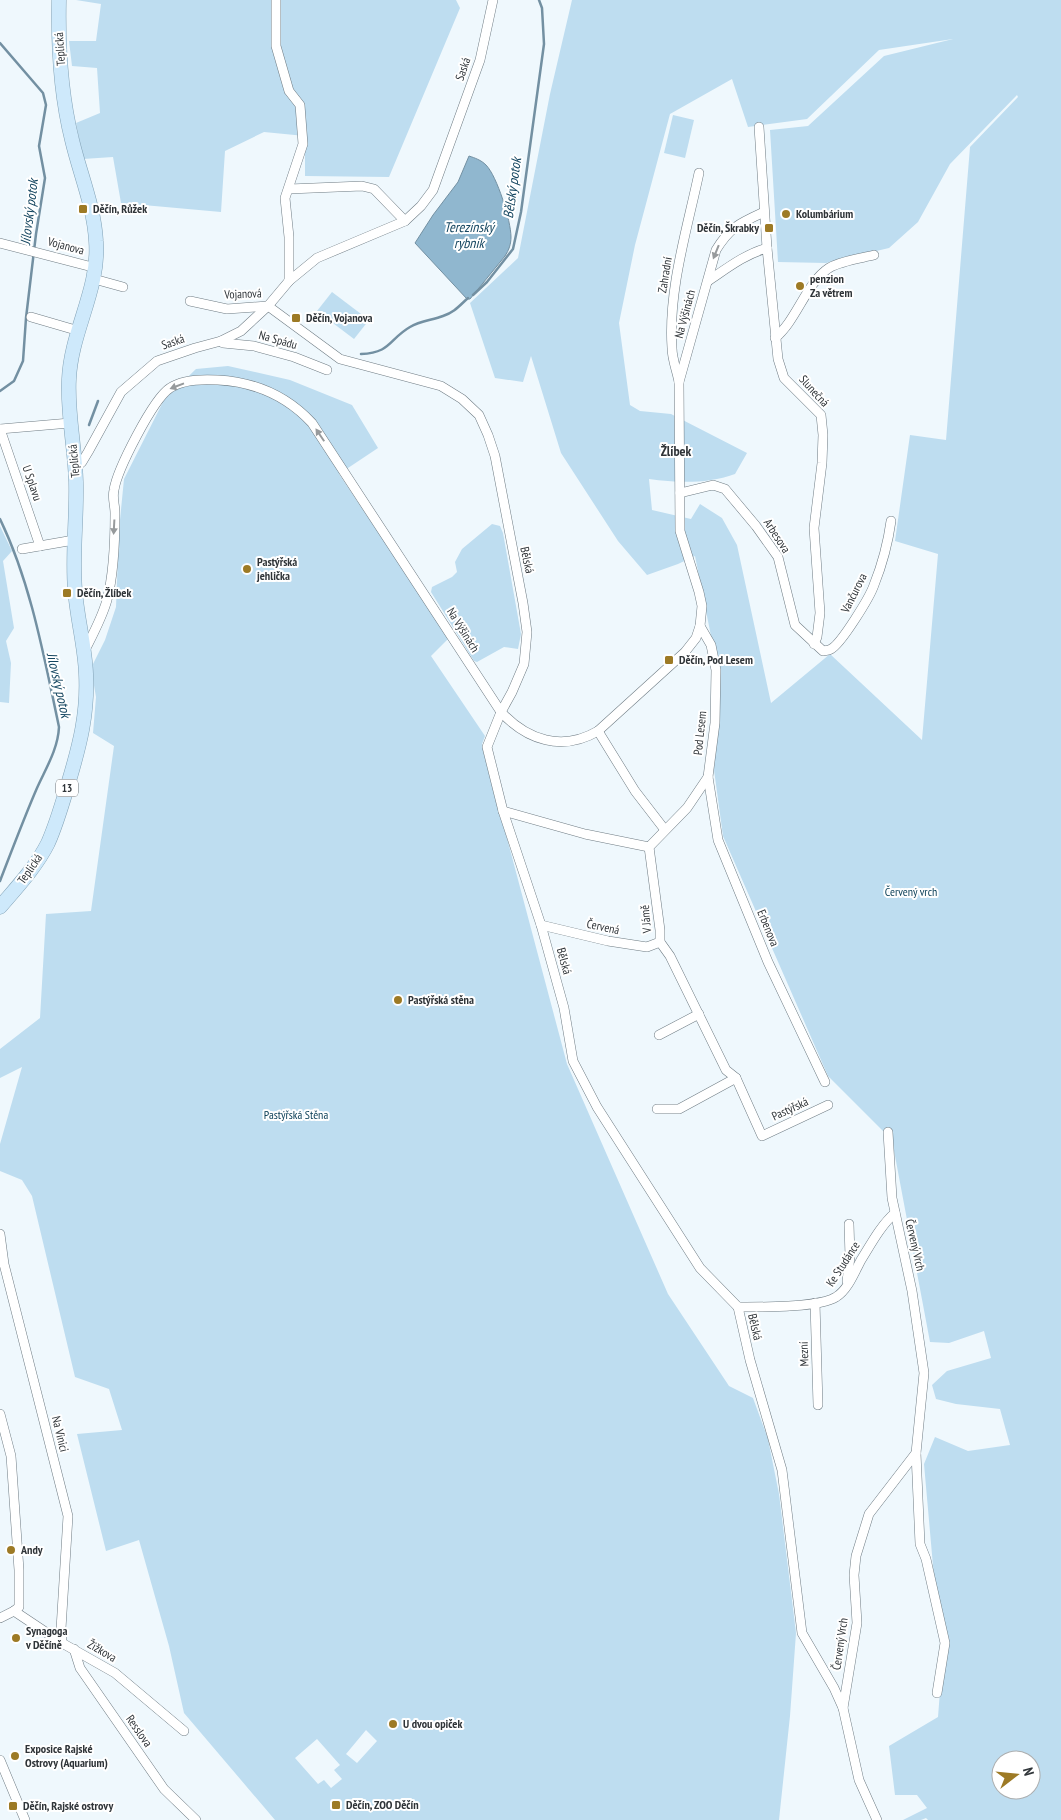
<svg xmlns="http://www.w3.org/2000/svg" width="1061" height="1820" font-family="'PT Sans Narrow',sans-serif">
<rect width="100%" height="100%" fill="#eff8fd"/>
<g fill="#beddf0" fill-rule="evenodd">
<polygon points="76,0 456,0 460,8 389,177 305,176 305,136 264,132 225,151 221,212 121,203 113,157 83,159 76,123 100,113 97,68 72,66 69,41 96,41 101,4"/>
<path d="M572 0H1061V1820H928L926 1818 921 1820H903L927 1808 917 1795H895L889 1746 938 1717 940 1691 947 1641 934 1577 924 1464 935 1437 968 1451 1010 1445 1000 1409 956 1404 936 1399 932 1385 947 1371 991 1358 984 1331 949 1343 930 1342 892 1140 828 1076 723 836 714 770 719 693 715 656 695 556 678 564 647 575 618 541 561 453 531 356 523 382 495 378 470 303 518 258 550 94ZM953 39 884 56 808 126 770 130 778 262 826 263 889 248 918 222 950 164 1017 95 1018 97 970 147 946 440 910 435 895 541 938 554 922 740 830 654 771 703 737 545 722 518 700 504 691 519 652 510 649 479C679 483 707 484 735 474L747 453 671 414 640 411 630 405 619 323 635 245 670 114 732 79 748 127 807 119 879 50ZM1001 1760H1031V1790H1001Z"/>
<polygon points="673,115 694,120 685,158 664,153"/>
<polygon points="332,292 369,320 354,339 317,311"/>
<path d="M228 366 290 380 352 405 378 448 339 474 449 638 431 656 485 736 482 744 567 1064 668 1294 729 1386 753 1398 768 1439 779 1494 796 1633 790 1716 779 1820H275L184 1713 169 1646 139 1540 106 1551 77 1434 122 1430 109 1389 75 1377 32 1196 22 1180 0 1171V1144L22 1067 0 1078V1049L40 1018 46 914 91 911 114 746 93 733 96 697 91 668 105 640 116 607 119 530 124 479 164 400 196 369ZM366 1730 377 1741 357 1763 346 1754ZM317 1739 340 1765 334 1770 342 1779 331 1788 324 1780 318 1784 295 1758Z"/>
<polygon points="492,524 500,526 503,533 521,634 518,649 504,647 477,662 474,661 431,592 432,587 452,577 457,572 455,562 462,549"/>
<polygon points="0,526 12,551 3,561 14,628 6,641 11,663 9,703 0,702"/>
</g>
<path fill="#90b7cf" stroke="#7390a2" d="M469 156C475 158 481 160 486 165 497 176 511 221 511 237 511 244 509 250 505 256L470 299H467L415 243 433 215 458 182Z"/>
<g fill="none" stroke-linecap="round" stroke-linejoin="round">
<g stroke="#7390a2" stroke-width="2.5">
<polyline points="0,43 43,93 46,105 39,146 45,178 36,234 26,318 23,361 14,381 0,391"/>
<polyline points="473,295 487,282 513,249 521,212 544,44 542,8 539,0"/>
<path d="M361 354C391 353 389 339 410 327 420 321 433 320 443 316 455 312 460 305 468 298"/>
<polyline points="89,425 98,401"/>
<path d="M0 519C31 583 44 657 59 727 58 749 46 768 37 788 24 818 12 850 0 881"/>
</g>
<g stroke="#6f7c84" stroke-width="10">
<g id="minor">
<polyline points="276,0 276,46 289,91 300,105 303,144 285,198 289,237 289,281"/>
<polyline points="759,127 767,248 778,359 784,378 821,415 823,435 822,463 814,528 820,613 817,637 814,644"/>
<polyline points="289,189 362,186 374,189 405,221"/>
<polyline points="0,243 96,268"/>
<polyline points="94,279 123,287"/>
<path d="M708 281C726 269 745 254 767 248"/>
<polyline points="190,301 227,309 268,306"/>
<polyline points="268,306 340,359 441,386 462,399 479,415 488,435 495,456 523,603 527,632 524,664 512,692 501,712 487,747 503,811 541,925 564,1008 573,1061 597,1107 700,1268 738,1307 750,1360 782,1470 802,1633 834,1688 843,1708"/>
<polyline points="31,317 79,331"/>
<path d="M775 338C797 320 806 283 829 268 840 261 862 258 874 255"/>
<polyline points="221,341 223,343 254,346 294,357 327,370"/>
<path d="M679 382C677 371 672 359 672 348 668 290 687 230 699 173"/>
<polyline points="0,429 40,546"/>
<polyline points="0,429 70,423"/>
<polyline points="75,468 82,462 88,452 121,392 157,361 195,348 221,341 241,331 268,306 289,281 317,258 405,221 421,206 433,190 480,60 493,0"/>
<path d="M680 493 713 485 725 489 756 526 778 557 795 625 823 651C826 650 828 651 831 649 841 644 870 597 874 585 882 565 888 543 891 521"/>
<polyline points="22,549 74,540"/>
<polyline points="700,626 711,645 716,670 715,723 708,777 687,808 649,847 660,930 660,942 670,956 726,1070 736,1078 762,1136 828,1105"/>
<path d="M84 652C92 636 102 618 107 600 114 573 115 541 115 513 115 505 112 498 114 490 117 470 153 399 170 388 183 379 202 379 218 380 254 382 287 396 312 423L501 712C527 740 562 752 598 731L685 652 696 638 700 626 702 606 699 592 680 531 679 382 716 250C730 227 740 223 764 212"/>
<polyline points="598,731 635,791 665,830"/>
<polyline points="708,777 718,840 768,962 825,1082"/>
<polyline points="503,811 585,834 649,847"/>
<polyline points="541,925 608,941 647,947 660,942"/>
<polyline points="659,1035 699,1014"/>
<polyline points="657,1109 679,1109 736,1078"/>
<polyline points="0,1234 4,1264 68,1516 61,1629 62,1643"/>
<polyline points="847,1281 850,1257 849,1224"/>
<polyline points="815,1303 818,1405"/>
<path d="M738 1307C760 1307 819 1308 836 1297 848 1290 855 1271 861 1260 871 1244 881 1225 895 1213"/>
<polyline points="0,1414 11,1456 19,1570 19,1607 14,1611"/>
<polyline points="916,1453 920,1544 926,1559 945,1643 937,1693"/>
<polyline points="0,1618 14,1611 62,1643 115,1673 184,1731"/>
<polyline points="74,1649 80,1668 164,1789 196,1820"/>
<polyline points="0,1760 25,1820"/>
<polyline points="877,1820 859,1780 843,1708 857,1623 854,1575 856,1556 869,1514 916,1453 924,1373 912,1291 892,1198 888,1132"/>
</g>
</g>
<g stroke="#81a1b5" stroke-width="15">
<path id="primary" d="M0 907C17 887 36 867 48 843 57 823 63 801 69 781 80 744 88 713 86 674 85 646 77 618 75 590 72 554 77 518 76 482 75 447 67 413 69 379 71 331 100 289 96 241 94 206 80 174 72 140 61 96 58 46 59 0"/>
</g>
<use href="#minor" stroke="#fff" stroke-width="9"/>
<use href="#primary" stroke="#cee9fb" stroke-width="14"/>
</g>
<defs><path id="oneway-solid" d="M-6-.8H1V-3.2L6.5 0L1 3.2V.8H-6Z" transform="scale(1.25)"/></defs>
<g fill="#979a9c">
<use href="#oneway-solid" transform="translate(716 252) rotate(112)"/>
<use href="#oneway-solid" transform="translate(177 386) rotate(159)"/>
<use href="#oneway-solid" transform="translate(320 435) rotate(-124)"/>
<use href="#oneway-solid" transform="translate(114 527) rotate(93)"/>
</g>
<g fill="#9d7a25" stroke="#fff" stroke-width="2">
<rect x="78" y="204" width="10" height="10" rx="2.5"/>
<circle cx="786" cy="214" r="5"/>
<rect x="764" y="223" width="10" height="10" rx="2.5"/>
<circle cx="800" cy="286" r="5"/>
<rect x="291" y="313" width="10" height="10" rx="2.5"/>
<circle cx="247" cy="569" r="5"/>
<rect x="62" y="588" width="10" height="10" rx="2.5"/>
<rect x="664" y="655" width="10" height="10" rx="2.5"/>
<circle cx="398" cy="1000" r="5"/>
<circle cx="11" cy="1550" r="5"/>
<circle cx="16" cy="1638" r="5"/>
<circle cx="393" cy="1724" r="5"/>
<circle cx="15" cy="1756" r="5"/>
<rect x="331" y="1800" width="10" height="10" rx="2.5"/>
<rect x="8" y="1801" width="10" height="10" rx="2.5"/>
</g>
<g text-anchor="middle" stroke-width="4" stroke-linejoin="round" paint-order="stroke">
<rect fill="#fff" stroke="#6d7174" stroke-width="1" x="56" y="779.5" width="22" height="17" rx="4"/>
<g font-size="11" font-weight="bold" fill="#2f3438">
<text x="67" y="792">13</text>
</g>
<g font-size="12" fill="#2f3438" stroke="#fff">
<text transform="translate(60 49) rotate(-94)" y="4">Teplická</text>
<text transform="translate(463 69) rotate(-71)" y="4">Saská</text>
<text transform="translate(66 246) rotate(15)" y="4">Vojanova</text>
<text transform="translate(665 275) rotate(-81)" y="4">Zahradní</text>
<text transform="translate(243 294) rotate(-2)" y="4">Vojanová</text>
<text transform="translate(685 314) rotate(-75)" y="4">Na Výšinách</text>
<text transform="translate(278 340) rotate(16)" y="4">Na Spádu</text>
<text transform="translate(173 342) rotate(-19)" y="4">Saská</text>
<text transform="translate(814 391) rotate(48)" y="4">Slunečná</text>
<text transform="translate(74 461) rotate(-95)" y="4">Teplická</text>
<text transform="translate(32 483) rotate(71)" y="4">U Splavu</text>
<text transform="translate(777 536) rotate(57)" y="4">Arbesova</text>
<text transform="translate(527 560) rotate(78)" y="4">Bělská</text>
<text transform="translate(854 593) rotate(-63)" y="4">Vančurova</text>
<text transform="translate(463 630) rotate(58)" y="4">Na Výšinách</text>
<text transform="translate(700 733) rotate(-84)" y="4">Pod Lesem</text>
<text transform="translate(30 869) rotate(-55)" y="4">Teplická</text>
<text transform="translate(646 919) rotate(-95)" y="4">V Jámě</text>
<text transform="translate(603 927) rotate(12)" y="4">Červená</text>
<text transform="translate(768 928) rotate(68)" y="4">Erbenova</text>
<text transform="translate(564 961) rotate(75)" y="4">Bělská</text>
<text transform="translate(790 1109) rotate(-25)" y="4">Pastýřská</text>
<text transform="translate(915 1245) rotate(77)" y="4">Červený Vrch</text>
<text transform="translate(843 1264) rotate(-57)" y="4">Ke Studánce</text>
<text transform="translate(755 1327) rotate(77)" y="4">Bělská</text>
<text transform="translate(804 1354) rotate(-92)" y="4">Mezní</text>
<text transform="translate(60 1434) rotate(76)" y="4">Na Vinici</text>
<text transform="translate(840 1644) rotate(-82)" y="4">Červený Vrch</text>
<text transform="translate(102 1651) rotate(30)" y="4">Žižkova</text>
<text transform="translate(139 1731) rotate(55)" y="4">Resslova</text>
</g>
<g font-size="12" font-weight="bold" fill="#2f3438" stroke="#fff" text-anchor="start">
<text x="93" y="213">Děčín, Růžek</text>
<text x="796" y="218">Kolumbárium</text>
<text x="759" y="232" text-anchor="end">Děčín, Škrabky</text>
<text x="810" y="283">penzion<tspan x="810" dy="14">Za větrem</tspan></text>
<text x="306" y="322">Děčín, Vojanova</text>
<text x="257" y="566">Pastýřská<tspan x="257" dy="14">jehlička</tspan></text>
<text x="77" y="597">Děčín, Žlíbek</text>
<text x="679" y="664">Děčín, Pod Lesem</text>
<text x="408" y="1004">Pastýřská stěna</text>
<text x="21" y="1554">Andy</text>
<text x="26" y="1635">Synagoga<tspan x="26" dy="14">v Děčíně</tspan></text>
<text x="403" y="1728">U dvou opiček</text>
<text x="25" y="1753">Exposice Rajské<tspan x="25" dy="14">Ostrovy (Aquarium)</tspan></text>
<text x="346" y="1809">Děčín, ZOO Děčín</text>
<text x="23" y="1810">Děčín, Rajské ostrovy</text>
</g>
<g font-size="12" fill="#073c55" stroke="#fff">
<text x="911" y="896">Červený vrch</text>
<text x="296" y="1119">Pastýřská Stěna</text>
</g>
<g font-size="14" font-style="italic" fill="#154660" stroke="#fff">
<text transform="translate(512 188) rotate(-82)" y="5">Bělský potok</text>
<text transform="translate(29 212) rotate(-83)" y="5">Jílovský potok</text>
<text x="469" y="232">Terezínský<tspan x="469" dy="16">rybník</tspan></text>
<text transform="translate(59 685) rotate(77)" y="5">Jílovský potok</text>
</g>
<g font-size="14" font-weight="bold" fill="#2f3438" stroke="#fff">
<text x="676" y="456">Žlíbek</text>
</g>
</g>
<g transform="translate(1016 1775) rotate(74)"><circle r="24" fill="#ffffff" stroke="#acaeaf"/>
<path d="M0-4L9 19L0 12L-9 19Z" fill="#9d7a25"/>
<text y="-8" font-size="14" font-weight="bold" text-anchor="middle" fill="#2f3438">N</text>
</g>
</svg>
